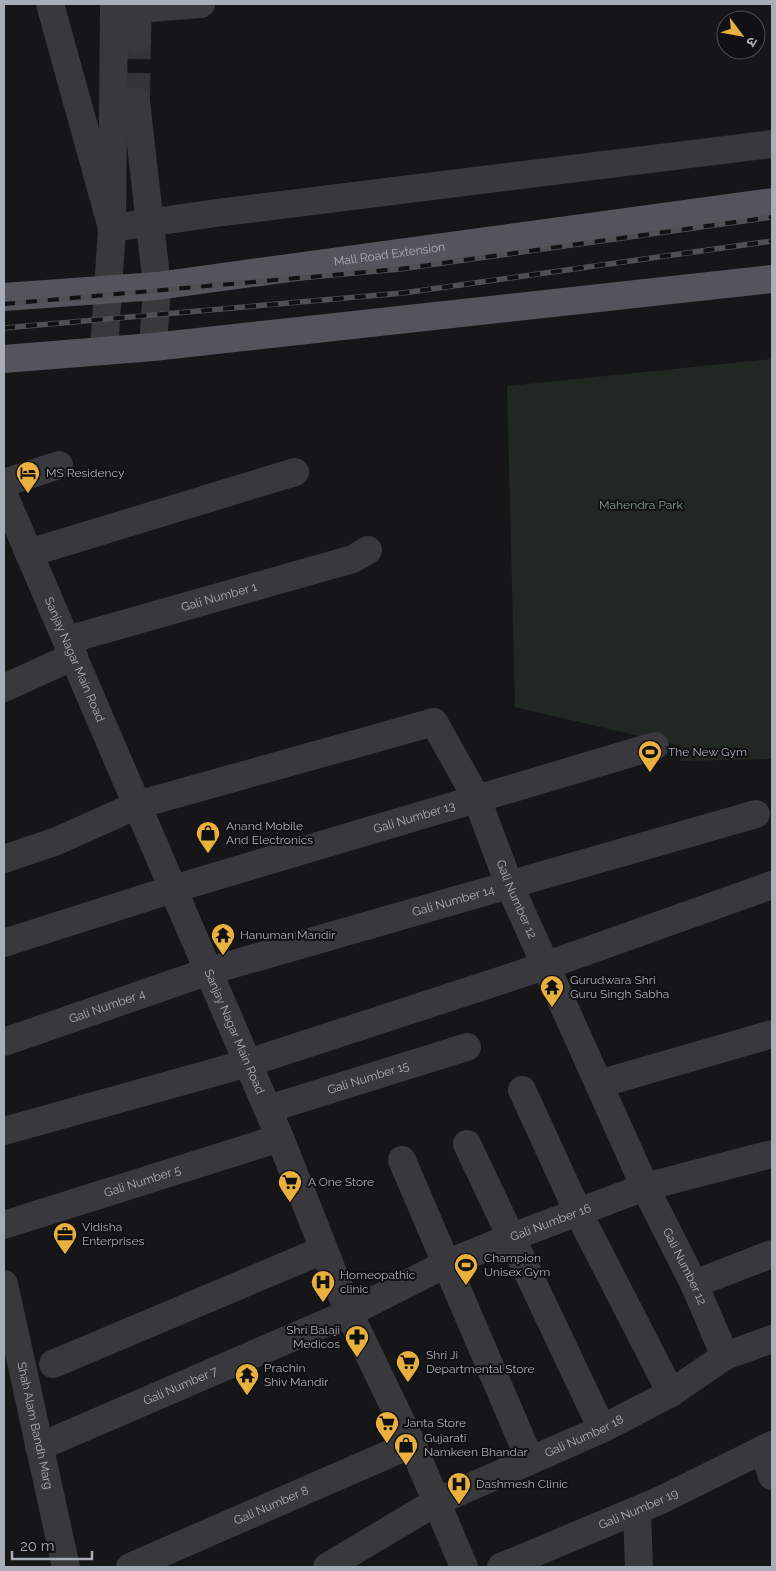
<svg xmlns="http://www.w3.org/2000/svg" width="776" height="1571" font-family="Raleway,'Noto Sans Devanagari',sans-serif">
<rect width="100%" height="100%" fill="#161618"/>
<polygon fill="#212822" points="772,359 772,759 680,761 681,746 515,707 507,386"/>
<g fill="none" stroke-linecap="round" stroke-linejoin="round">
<polyline stroke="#333438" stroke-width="28" stroke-dasharray="28 14" stroke-linecap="butt" points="136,101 137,39"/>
<g stroke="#38383d" stroke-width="28">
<polyline points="50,4 112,228 216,213 772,144"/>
<polyline points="137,9 201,4"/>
<polyline points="137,39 138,4"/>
<polyline points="136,101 157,286 153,347"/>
<polyline points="104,351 112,228 114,4"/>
<polyline points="4,483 59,465"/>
<path id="s1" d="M4 495 280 1138 349 1313 412 1444 464 1567"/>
<polyline points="29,553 295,472"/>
<path id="s2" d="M67 640 353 559 368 550"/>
<polyline points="4,688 74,656"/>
<path id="s3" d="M4 859 57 841 137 805 434 722 477 799 509 884 645 1187 694 1284 725 1356"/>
<path id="s4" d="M4 943 173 889 655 746"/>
<path id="s5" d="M4 1042 209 971 756 814"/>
<polyline points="599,1084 772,1034"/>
<polyline points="522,1090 578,1212 671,1393"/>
<path id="s6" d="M268 1109 467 1047"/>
<polyline points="4,1131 248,1063 545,966 772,885"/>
<polyline points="467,1144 602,1429"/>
<polyline points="402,1160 530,1460"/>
<path id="s7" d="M4 1225 280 1138"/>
<path id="s8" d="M4 1284 66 1567"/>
<polyline points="694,1284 772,1254"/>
<polyline points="53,1364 323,1250"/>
<path id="s9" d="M39 1447 349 1313 446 1264 512 1237 645 1187 772 1154"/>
<polyline points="763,1449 772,1476"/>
<polyline points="637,1511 639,1567"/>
<path id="s10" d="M130 1567 412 1444"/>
<path id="s11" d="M327 1567 436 1502 602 1429 671 1393 725 1356 772 1339"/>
<path id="s12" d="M501 1567 661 1500 772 1445"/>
</g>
<g stroke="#54555c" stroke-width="28">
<path id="s13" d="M4 297 157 286 772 202"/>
<polyline points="4,359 153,347 772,279"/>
</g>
<g stroke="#4f5056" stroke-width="5.5">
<g id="rail">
<polyline points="4,304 400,269 772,217"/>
<polyline points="4,328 403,293 772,241"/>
</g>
</g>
<use href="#rail" stroke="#111113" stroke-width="4" stroke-dasharray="11" stroke-linecap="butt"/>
</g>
<defs>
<g id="hotel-pin" transform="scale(1.25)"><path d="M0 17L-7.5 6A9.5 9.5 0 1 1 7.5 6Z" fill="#eab03d" stroke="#111113"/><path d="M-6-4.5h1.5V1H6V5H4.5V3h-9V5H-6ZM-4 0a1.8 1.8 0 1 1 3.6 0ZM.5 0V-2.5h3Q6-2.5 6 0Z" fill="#111"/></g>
<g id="stadium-pin" transform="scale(1.25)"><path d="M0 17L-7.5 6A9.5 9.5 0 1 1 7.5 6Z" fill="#eab03d" stroke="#111113"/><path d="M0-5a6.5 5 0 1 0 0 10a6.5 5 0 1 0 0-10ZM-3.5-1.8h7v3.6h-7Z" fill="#111"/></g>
<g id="shop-pin" transform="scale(1.25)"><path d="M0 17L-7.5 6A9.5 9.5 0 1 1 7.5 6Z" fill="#eab03d" stroke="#111113"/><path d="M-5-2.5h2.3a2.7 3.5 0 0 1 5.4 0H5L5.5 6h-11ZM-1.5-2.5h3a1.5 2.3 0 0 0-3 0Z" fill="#111"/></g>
<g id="temple-pin" transform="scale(1.25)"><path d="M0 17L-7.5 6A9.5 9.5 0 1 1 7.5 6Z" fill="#eab03d" stroke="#111113"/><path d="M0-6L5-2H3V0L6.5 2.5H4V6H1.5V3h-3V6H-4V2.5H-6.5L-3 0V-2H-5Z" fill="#111"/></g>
<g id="supermarket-pin" transform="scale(1.25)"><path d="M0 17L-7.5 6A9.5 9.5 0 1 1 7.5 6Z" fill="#eab03d" stroke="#111113"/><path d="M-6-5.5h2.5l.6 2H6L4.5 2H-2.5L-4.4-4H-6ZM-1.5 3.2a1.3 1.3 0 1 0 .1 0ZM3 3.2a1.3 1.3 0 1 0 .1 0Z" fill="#111"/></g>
<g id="office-pin" transform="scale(1.25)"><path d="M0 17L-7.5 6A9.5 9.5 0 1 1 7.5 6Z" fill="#eab03d" stroke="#111113"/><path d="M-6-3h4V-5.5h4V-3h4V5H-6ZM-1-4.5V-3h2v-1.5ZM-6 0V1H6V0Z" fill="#111"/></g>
<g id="hospital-pin" transform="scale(1.25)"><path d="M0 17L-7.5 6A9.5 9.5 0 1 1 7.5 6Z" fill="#eab03d" stroke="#111113"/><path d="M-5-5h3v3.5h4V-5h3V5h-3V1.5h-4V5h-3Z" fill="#111"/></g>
<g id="pharmacy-pin" transform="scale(1.25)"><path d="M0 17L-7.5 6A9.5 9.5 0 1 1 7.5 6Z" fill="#eab03d" stroke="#111113"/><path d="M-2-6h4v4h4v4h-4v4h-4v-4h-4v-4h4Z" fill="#111"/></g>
</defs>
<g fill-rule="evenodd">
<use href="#hotel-pin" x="28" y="473"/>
<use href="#stadium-pin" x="650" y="752"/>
<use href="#shop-pin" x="208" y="833"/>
<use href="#temple-pin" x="223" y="935"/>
<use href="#temple-pin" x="552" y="987"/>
<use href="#supermarket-pin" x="290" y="1182"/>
<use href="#office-pin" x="65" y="1234"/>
<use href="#stadium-pin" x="466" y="1265"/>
<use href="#hospital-pin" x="323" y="1282"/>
<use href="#pharmacy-pin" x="357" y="1337"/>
<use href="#supermarket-pin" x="408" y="1362"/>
<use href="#temple-pin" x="247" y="1375"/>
<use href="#supermarket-pin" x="387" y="1423"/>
<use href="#shop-pin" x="406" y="1445"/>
<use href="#hospital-pin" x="459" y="1484"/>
</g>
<g text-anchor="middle" stroke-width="4" stroke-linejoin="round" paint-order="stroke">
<g font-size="12" fill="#a9adb8" stroke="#111113">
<text dy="4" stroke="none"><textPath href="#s13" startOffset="388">Mall Road Extension</textPath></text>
<text dy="4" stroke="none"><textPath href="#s2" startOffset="158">Gali Number 1</textPath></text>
<text dy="4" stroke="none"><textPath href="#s1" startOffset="179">Sanjay Nagar Main Road</textPath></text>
<text dy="4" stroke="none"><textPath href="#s4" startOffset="429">Gali Number 13</textPath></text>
<text dy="4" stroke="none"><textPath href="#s3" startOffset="648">Gali Number 12</textPath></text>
<text dy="4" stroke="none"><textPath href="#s5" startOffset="471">Gali Number 14</textPath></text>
<text dy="4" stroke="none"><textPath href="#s5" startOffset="109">Gali Number 4</textPath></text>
<text dy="4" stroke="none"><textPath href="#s1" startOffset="584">Sanjay Nagar Main Road</textPath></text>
<text dy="4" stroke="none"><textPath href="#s6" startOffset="105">Gali Number 15</textPath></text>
<text dy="4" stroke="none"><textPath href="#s7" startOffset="145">Gali Number 5</textPath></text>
<text dy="4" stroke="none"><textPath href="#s9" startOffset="559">Gali Number 16</textPath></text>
<text dy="4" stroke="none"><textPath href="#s3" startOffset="1052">Gali Number 12</textPath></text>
<text dy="4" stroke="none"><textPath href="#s9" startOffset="154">Gali Number 7</textPath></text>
<text dy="4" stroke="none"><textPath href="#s8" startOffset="145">Shah Alam Bandh Marg</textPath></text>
<text dy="4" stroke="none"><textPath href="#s11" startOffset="289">Gali Number 18</textPath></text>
<text dy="4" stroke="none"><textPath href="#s10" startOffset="154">Gali Number 8</textPath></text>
<text dy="4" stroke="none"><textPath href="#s12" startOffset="149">Gali Number 19</textPath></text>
</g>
<g font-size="12" fill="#a9adb8" stroke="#111113" text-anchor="start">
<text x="46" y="477">MS Residency</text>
<text x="668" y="756">The New Gym</text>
<text x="226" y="830">Anand Mobile<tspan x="226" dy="14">And Electronics</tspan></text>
<text x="240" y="939">Hanuman Mandir</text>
<text x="570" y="984">Gurudwara Shri<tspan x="570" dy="14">Guru Singh Sabha</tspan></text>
<text x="308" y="1186">A One Store</text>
<text x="82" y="1231">Vidisha<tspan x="82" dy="14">Enterprises</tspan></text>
<text x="484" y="1262">Champion<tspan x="484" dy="14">Unisex Gym</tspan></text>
<text x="340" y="1279">Homeopathic<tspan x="340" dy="14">clinic</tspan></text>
<text x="340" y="1334" text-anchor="end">Shri Balaji<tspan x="340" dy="14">Medicos</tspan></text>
<text x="426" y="1359">Shri Ji<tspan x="426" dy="14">Departmental Store</tspan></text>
<text x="264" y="1372">Prachin<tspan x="264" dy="14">Shiv Mandir</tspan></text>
<text x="404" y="1427">Janta Store</text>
<text x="424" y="1442">Gujarati<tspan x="424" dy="14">Namkeen Bhandar</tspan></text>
<text x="476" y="1488">Dashmesh Clinic</text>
</g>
<g font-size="12" fill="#81a283" stroke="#111113">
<text x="641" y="509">Mahendra Park</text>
</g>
</g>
<rect width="776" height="1571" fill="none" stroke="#a9adb8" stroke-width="10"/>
<g transform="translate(741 35) rotate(122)"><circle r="24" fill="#111113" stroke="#4e4f55"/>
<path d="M0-4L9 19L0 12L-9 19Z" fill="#eab03d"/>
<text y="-8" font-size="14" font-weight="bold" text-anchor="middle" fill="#a9adb8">उ</text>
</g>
<path d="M12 1551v8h80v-8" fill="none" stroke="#a9adb8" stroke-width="2.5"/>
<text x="20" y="1551" font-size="15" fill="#a9adb8" stroke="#111113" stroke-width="4" paint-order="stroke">20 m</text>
</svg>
